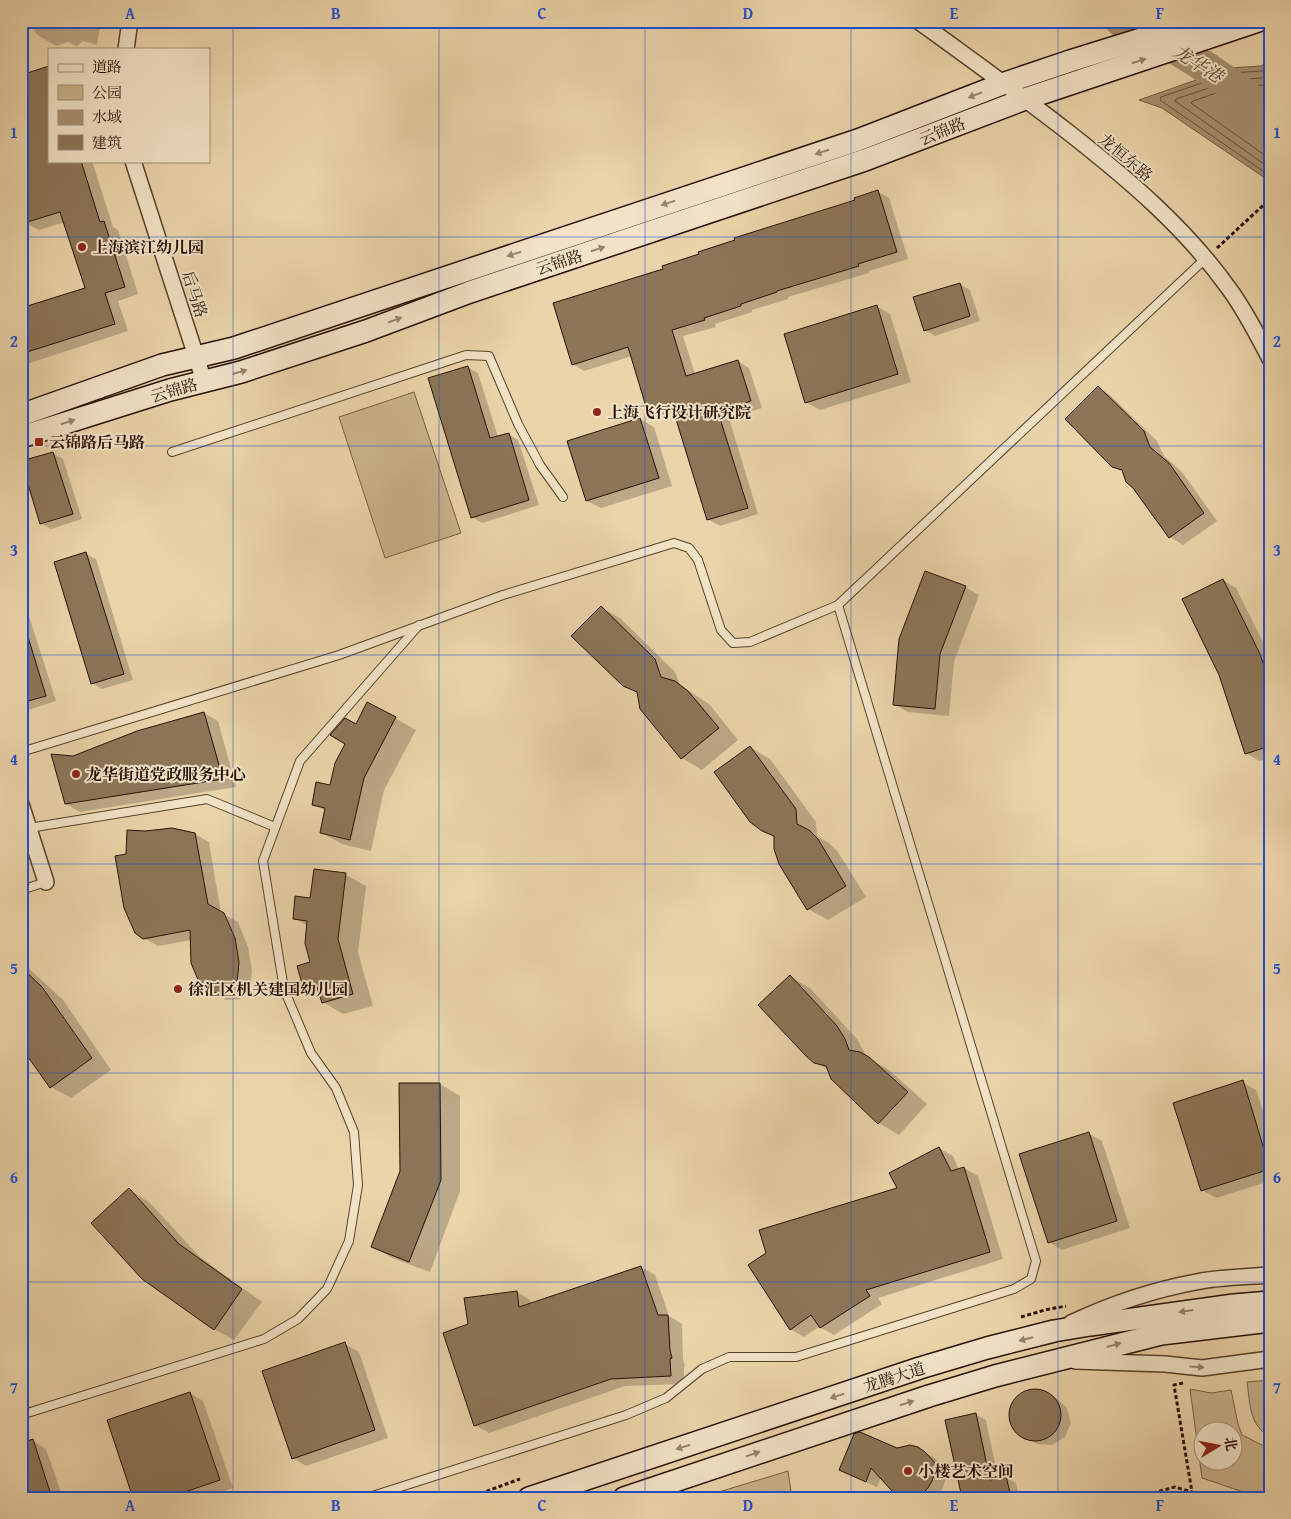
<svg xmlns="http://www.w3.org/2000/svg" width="1291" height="1519" font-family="'Gentium Book Plus','Noto Serif SC',serif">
<rect width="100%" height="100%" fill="#ebd4a9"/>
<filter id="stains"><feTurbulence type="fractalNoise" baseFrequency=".004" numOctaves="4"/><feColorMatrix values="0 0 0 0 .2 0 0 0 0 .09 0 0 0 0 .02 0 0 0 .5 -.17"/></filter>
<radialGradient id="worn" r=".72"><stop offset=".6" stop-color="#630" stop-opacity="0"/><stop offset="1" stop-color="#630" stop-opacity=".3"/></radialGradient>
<g fill="#cab38c" stroke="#786246" fill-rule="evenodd">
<polygon points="414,392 461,533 385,558 339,417"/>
<path d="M1270 1380V1436C1249 1427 1250 1401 1247 1382Z"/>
<path d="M1190 1389 1211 1393 1231 1390 1238 1424 1242 1435 1270 1449V1498H1261L1202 1478ZM1204 1432H1234V1462H1204Z"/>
<polygon points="788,1471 792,1498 699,1498"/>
</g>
<polygon fill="#a89170" stroke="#745d43" points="1270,60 1270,174 1265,178 1162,108 1139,100 1230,68 1261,66"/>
<g fill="#0003">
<polygon points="31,21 101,21 97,45 83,41 77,46 68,42 56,46 36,34"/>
<polygon points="49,161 92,161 113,227 118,230 138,294 118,301 128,331 21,366 21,310 86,289 65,222 39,230 25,223"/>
<polygon points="878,192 889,198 908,259 869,271 869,273 788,297 788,299 752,310 752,312 715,324 716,327 683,336 695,374 738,361 749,368 762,408 729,418 758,514 720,526 709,520 675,411 660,416 649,409 632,356 584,371 573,364 664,270"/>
<polygon points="960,284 970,290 980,321 935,336 925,330"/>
<polygon points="876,306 890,314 911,382 820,410 806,402"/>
<polygon points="467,367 478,373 498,437 508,434 518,440 539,505 482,523 472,517"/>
<polygon points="1098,388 1111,396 1157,441 1164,456 1182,472 1217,521 1183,545 1170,537 1124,472 1113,466"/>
<polygon points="640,419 654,427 672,486 601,508 587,501"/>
<polygon points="53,453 63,459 82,519 51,529 41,523"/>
<polygon points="86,554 96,559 133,680 102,689 92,683"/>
<polygon points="1223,580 1236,588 1270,656 1270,758 1259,761 1246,753"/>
<polygon points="965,587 979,595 954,662 949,716 908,712 894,704"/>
<polygon points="21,591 56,701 25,711 21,709"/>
<polygon points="601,607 621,619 675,672 680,685 709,704 738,740 702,770 682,758 639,694 624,685"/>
<polygon points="368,703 416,730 384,790 371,851 342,844 322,833 326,811 313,804 331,787 356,726"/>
<polygon points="204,713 218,721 236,787 80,812 66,804 73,758"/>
<polygon points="750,747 770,759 816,822 817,836 829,843 838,852 866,897 828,920 808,909 775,838 762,830"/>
<polygon points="195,834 209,842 221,913 238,922 248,947 252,971 250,991 240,999 226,1000 212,992 192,940 158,946 144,938 127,855"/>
<polygon points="346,875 366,886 358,952 373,1006 343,1014 323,1002 321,997 304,987 312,963 308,926 294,918 312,899"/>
<polygon points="21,961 63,1000 111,1070 71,1098 51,1087 21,1044"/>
<polygon points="790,977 810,988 857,1039 867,1057 889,1070 927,1104 899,1135 879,1123 832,1078 829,1070 815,1062"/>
<polygon points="1242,1082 1256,1090 1270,1132 1270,1181 1216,1198 1202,1190"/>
<polygon points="440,1084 460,1096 460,1191 430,1272 392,1258 372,1246"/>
<polygon points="1088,1133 1102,1141 1130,1228 1062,1250 1049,1242"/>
<polygon points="939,1148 953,1156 959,1170 964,1168 978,1176 1003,1259 878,1298 882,1304 834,1335 819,1327 804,1337 790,1329 767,1254 898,1188"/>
<polygon points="129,1190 149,1202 200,1257 262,1302 234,1340 214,1329"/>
<polygon points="641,1267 655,1275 669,1316 682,1324 683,1359 685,1366 684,1367 684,1384 625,1386 489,1433 475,1425 469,1325 517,1292 530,1300 531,1304"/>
<polygon points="345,1344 359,1352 388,1438 306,1466 293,1458"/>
<polygon points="1037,1390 1045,1392 1056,1398 1067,1408 1071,1423 1065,1437 1052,1445 1037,1444 1019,1434 1014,1428 1011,1413 1012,1406 1022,1394"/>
<polygon points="190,1393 203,1401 233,1488 202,1498 134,1498"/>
<polygon points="975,1414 986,1420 998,1479 1006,1477 1016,1483 1019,1498 964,1498"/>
<polygon points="33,1441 46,1449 63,1498 21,1498"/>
<polygon points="918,1448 936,1459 947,1472 943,1488 935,1498 906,1498 892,1490 881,1477 877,1487 851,1475"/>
</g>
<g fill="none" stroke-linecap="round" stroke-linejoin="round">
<g stroke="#675038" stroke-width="1">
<polyline points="1270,66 1262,71 1231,73 1161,97 1160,100 1263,171 1270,170"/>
<polyline points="1270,74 1262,78 1232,80 1176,99 1175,101 1264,164 1270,164"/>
<polyline points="1270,83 1263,85 1234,87 1193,101 1191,103 1266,156 1270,157"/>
</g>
<path stroke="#a89170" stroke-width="32" d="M1121 21C1175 44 1225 78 1270 115"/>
</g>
<g fill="#8c7658" stroke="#261000">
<polygon points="49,66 49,161 81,161 100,222 104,221 125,287 105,293 115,324 21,354 21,308 85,288 60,212 24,223 21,214 21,75"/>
<polygon points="878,190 897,252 858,264 859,266 777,291 777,292 741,304 741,306 704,318 705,320 672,330 686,376 738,360 751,401 718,412 748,508 707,520 671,403 647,410 628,347 572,365 553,303 663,269 662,266 699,254 698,252 735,240 734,238 855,200 854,198"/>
<polygon points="960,283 970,316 924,331 913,297"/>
<polygon points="877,305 898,374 805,403 784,334"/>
<polygon points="468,366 490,438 509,433 529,500 471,518 428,378"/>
<polygon points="1098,386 1144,431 1150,447 1169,463 1204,513 1169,538 1133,488 1126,482 1122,470 1112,467 1065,419"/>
<polygon points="640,418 659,478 586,501 567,441"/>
<polygon points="53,452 73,514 40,524 21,461"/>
<polygon points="86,552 124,674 91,684 54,562"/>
<polygon points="925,571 966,586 940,654 935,709 893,705 899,639"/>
<polygon points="1223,579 1260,654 1270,684 1270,746 1245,754 1219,675 1182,599"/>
<polygon points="601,606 655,659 661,677 675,681 688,691 719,728 681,759 640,709 637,692 623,686 571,636"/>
<polygon points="21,627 25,627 46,696 21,703"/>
<polygon points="367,702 396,717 364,778 350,840 320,833 325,808 312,805 316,782 330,785 335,763 345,744 330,735 345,718 356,724"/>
<polygon points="204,712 223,779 65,804 51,754 73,756 137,731"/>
<polygon points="750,746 796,809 797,824 809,830 818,839 846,886 807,910 779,864 774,849 774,836 762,831 750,822 714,772"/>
<polygon points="172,828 195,833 208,904 224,913 235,938 239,962 237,983 226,992 211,993 199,982 191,963 190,930 143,939 135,933 124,908 115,856 126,854 127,830 145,831"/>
<polygon points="314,869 346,873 338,939 353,994 322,1003 316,984 303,987 297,966 310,962 305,943 307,921 293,919 295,896 310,898"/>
<polygon points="21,967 42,987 92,1058 50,1088 21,1047"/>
<polygon points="790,975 837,1026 845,1039 849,1050 860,1052 869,1057 908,1092 878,1124 831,1079 826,1066 814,1063 806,1056 758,1005"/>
<polygon points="1243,1080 1270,1169 1201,1191 1173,1103"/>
<polygon points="399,1083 440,1083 441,1180 409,1262 371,1247 400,1171"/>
<polygon points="1089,1132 1117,1221 1048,1243 1019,1154"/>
<polygon points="939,1147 951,1171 964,1167 990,1252 866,1290 870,1296 820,1328 811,1315 790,1330 748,1265 766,1253 759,1230 897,1188 889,1173"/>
<polygon points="129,1188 179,1244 242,1289 214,1330 142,1279 91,1223"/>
<polygon points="641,1266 658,1315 668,1315 670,1350 672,1358 670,1359 671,1376 611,1379 474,1426 443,1333 468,1324 464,1298 517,1291 519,1307"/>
<polygon points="345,1342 375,1430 292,1459 262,1371"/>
<circle cx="1035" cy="1415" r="26"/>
<polygon points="190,1392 220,1480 167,1498 133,1498 107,1420"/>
<polygon points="976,1413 990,1480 1006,1476 1010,1493 988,1498 962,1498 945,1420"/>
<polygon points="860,1432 897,1448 910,1445 918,1447 925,1452 937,1465 932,1481 928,1488 922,1494 915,1497 906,1497 892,1491 871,1468 866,1482 839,1470 854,1434"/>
<polygon points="33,1439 52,1498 21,1498 21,1443"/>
</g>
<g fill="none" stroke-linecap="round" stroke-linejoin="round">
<g stroke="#57412a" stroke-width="10">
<g id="service">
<polyline points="172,452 466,355 489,356 518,424 540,465 563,497"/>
<polyline points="21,752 339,655 503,595 674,543 689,548 698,560 721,630 733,643 750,642 838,605 1206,258"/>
<polyline points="29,828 207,799 275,827"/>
<polyline points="21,890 46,882"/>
<polyline points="21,1415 264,1339 298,1319 327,1289 349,1241 358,1185 354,1132 336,1088 311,1053 284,989 263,861 300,761 419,625"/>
<polyline points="366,1498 626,1415 666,1398 702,1369 729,1357 796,1357 1014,1289 1031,1279 1036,1261 838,605"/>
</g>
</g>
<g stroke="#57412a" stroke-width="18">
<g id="minor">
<path d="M918 21C968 57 1019 94 1068 132 1128 179 1186 228 1230 290 1246 312 1258 336 1270 359"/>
<polyline points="126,49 130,21"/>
<polyline points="133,161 204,381"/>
<polyline points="21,804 46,882"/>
<path d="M1071 1323C1111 1304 1153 1290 1196 1282 1220 1277 1245 1277 1270 1275"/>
<polyline points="1075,1361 1165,1364 1202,1368 1270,1359"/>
</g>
</g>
<g stroke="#261000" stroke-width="24">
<g id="secondary">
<polyline points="21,415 162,365 234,348 858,140 1005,83 1070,61 1199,21"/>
<polyline points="21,437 170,390 241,372 366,331 470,292 865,160 1025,99 1258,21"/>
<polyline points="529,1498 920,1368 987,1348 1054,1331 1090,1325 1234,1305 1270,1302"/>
<polyline points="624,1498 929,1396 995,1376 1161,1334 1270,1321"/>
</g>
</g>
<g stroke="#261000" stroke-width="3" stroke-dasharray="4 2.5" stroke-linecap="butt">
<polyline points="1217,248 1270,199"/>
<polyline points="1021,1317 1045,1310 1066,1306"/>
<polyline points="1183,1383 1174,1385 1192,1492"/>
<polyline points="468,1498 520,1479"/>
<polyline points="1134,1498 1175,1487 1213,1498"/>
</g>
<use href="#service" stroke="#f2e3c7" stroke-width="8"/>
<use href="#minor" stroke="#f2e3c7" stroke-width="15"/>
<use href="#secondary" stroke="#f2e3c7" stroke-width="21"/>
</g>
<defs><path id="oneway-solid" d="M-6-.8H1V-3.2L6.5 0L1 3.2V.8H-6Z" transform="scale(1.25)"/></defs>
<g fill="#96846d">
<use href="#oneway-solid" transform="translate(1139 61) rotate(-18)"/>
<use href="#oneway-solid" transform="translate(975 95) rotate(159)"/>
<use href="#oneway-solid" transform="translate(822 152) rotate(162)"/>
<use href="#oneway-solid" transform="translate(668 203) rotate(162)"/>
<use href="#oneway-solid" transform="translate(598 249) rotate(-18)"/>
<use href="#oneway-solid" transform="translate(514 254) rotate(162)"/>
<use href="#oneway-solid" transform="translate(395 320) rotate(-21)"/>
<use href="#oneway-solid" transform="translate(240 372) rotate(-16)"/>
<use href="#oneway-solid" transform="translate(68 422) rotate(-17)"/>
<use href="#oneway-solid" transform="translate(1186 1311) rotate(172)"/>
<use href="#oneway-solid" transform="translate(1026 1339) rotate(166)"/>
<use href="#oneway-solid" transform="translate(1114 1345) rotate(-16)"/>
<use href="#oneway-solid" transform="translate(1197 1367) rotate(3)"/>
<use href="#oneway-solid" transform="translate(837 1396) rotate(162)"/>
<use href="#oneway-solid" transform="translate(907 1403) rotate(-18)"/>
<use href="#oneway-solid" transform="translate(683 1447) rotate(162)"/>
<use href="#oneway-solid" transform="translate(753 1454) rotate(-19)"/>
</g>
<path fill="none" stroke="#1d4ed8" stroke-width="1" stroke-opacity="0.55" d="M233 21V1498M439 21V1498M645 21V1498M851 21V1498M1058 21V1498M21 237H1270M21 446H1270M21 655H1270M21 864H1270M21 1073H1270M21 1282H1270"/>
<g fill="#8f2418" stroke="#f2e3c7" stroke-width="2">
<circle cx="82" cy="247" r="5"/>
<circle cx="597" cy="412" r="5"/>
<rect x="34" y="437" width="10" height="10" rx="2.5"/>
<circle cx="76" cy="774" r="5"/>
<circle cx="178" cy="989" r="5"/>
<circle cx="908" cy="1471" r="5"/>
</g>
<g text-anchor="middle" stroke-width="4" stroke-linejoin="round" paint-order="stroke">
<g font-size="16" fill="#261000" stroke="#f2e3c7">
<text transform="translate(942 131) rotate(-22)" y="6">云锦路</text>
<text transform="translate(1126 157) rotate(40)" y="6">龙恒东路</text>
<text transform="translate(559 262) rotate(-18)" y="6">云锦路</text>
<text transform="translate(195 294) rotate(72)" y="6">后马路</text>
<text transform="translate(174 390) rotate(-16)" y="6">云锦路</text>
<text transform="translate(894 1377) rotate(-18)" y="6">龙腾大道</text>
</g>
<g font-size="16" font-weight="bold" fill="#261000" stroke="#f2e3c7" text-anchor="start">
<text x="92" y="253">上海滨江幼儿园</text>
<text x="607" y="418">上海飞行设计研究院</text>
<text x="49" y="448">云锦路后马路</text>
<text x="86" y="780">龙华街道党政服务中心</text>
<text x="188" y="995">徐汇区机关建国幼儿园</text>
<text x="918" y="1477">小楼艺术空间</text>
</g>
<g font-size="18" font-style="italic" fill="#604a32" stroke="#f2e3c7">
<text transform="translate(1198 64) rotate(32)" y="6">龙华港</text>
</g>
</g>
<rect width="1291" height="1519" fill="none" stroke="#ebd4a9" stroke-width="55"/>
<rect x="48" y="48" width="162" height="115" fill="#f2e3c7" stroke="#a08f77"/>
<rect x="58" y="64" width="25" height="8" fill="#f2e3c7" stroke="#a08f77"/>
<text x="92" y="72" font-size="15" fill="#261000">道路</text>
<rect x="58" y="85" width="25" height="15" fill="#cab38c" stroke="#a08f77"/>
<text x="92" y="98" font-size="15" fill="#261000">公园</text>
<rect x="58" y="110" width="25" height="15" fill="#a89170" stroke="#a08f77"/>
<text x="92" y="122" font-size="15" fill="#261000">水域</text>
<rect x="58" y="135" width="25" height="15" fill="#8c7658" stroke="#a08f77"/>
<text x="92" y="148" font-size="15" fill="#261000">建筑</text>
<g transform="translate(1218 1446) rotate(80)"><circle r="24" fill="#f2e3c7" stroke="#a08f77"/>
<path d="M0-4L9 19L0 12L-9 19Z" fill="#8f2418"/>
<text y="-8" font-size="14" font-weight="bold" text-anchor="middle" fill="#261000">北</text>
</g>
<rect x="28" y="28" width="1236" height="1464" fill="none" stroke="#1d4ed8" stroke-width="2"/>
<g font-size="16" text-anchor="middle" font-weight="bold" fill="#1d4ed8">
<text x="130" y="19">A</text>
<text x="336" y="19">B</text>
<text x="542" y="19">C</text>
<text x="748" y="19">D</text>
<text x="954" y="19">E</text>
<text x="1160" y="19">F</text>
<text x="14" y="138">1</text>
<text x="1277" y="138">1</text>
<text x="14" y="347">2</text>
<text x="1277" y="347">2</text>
<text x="14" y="556">3</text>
<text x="1277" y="556">3</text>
<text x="14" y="765">4</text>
<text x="1277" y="765">4</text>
<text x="14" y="974">5</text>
<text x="1277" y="974">5</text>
<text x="14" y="1183">6</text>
<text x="1277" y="1183">6</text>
<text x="14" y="1393">7</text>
<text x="1277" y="1393">7</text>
<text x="130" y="1511">A</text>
<text x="336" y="1511">B</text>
<text x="542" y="1511">C</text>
<text x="748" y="1511">D</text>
<text x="954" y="1511">E</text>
<text x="1160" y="1511">F</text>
</g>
<rect width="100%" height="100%" filter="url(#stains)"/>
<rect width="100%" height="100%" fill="url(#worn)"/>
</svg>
